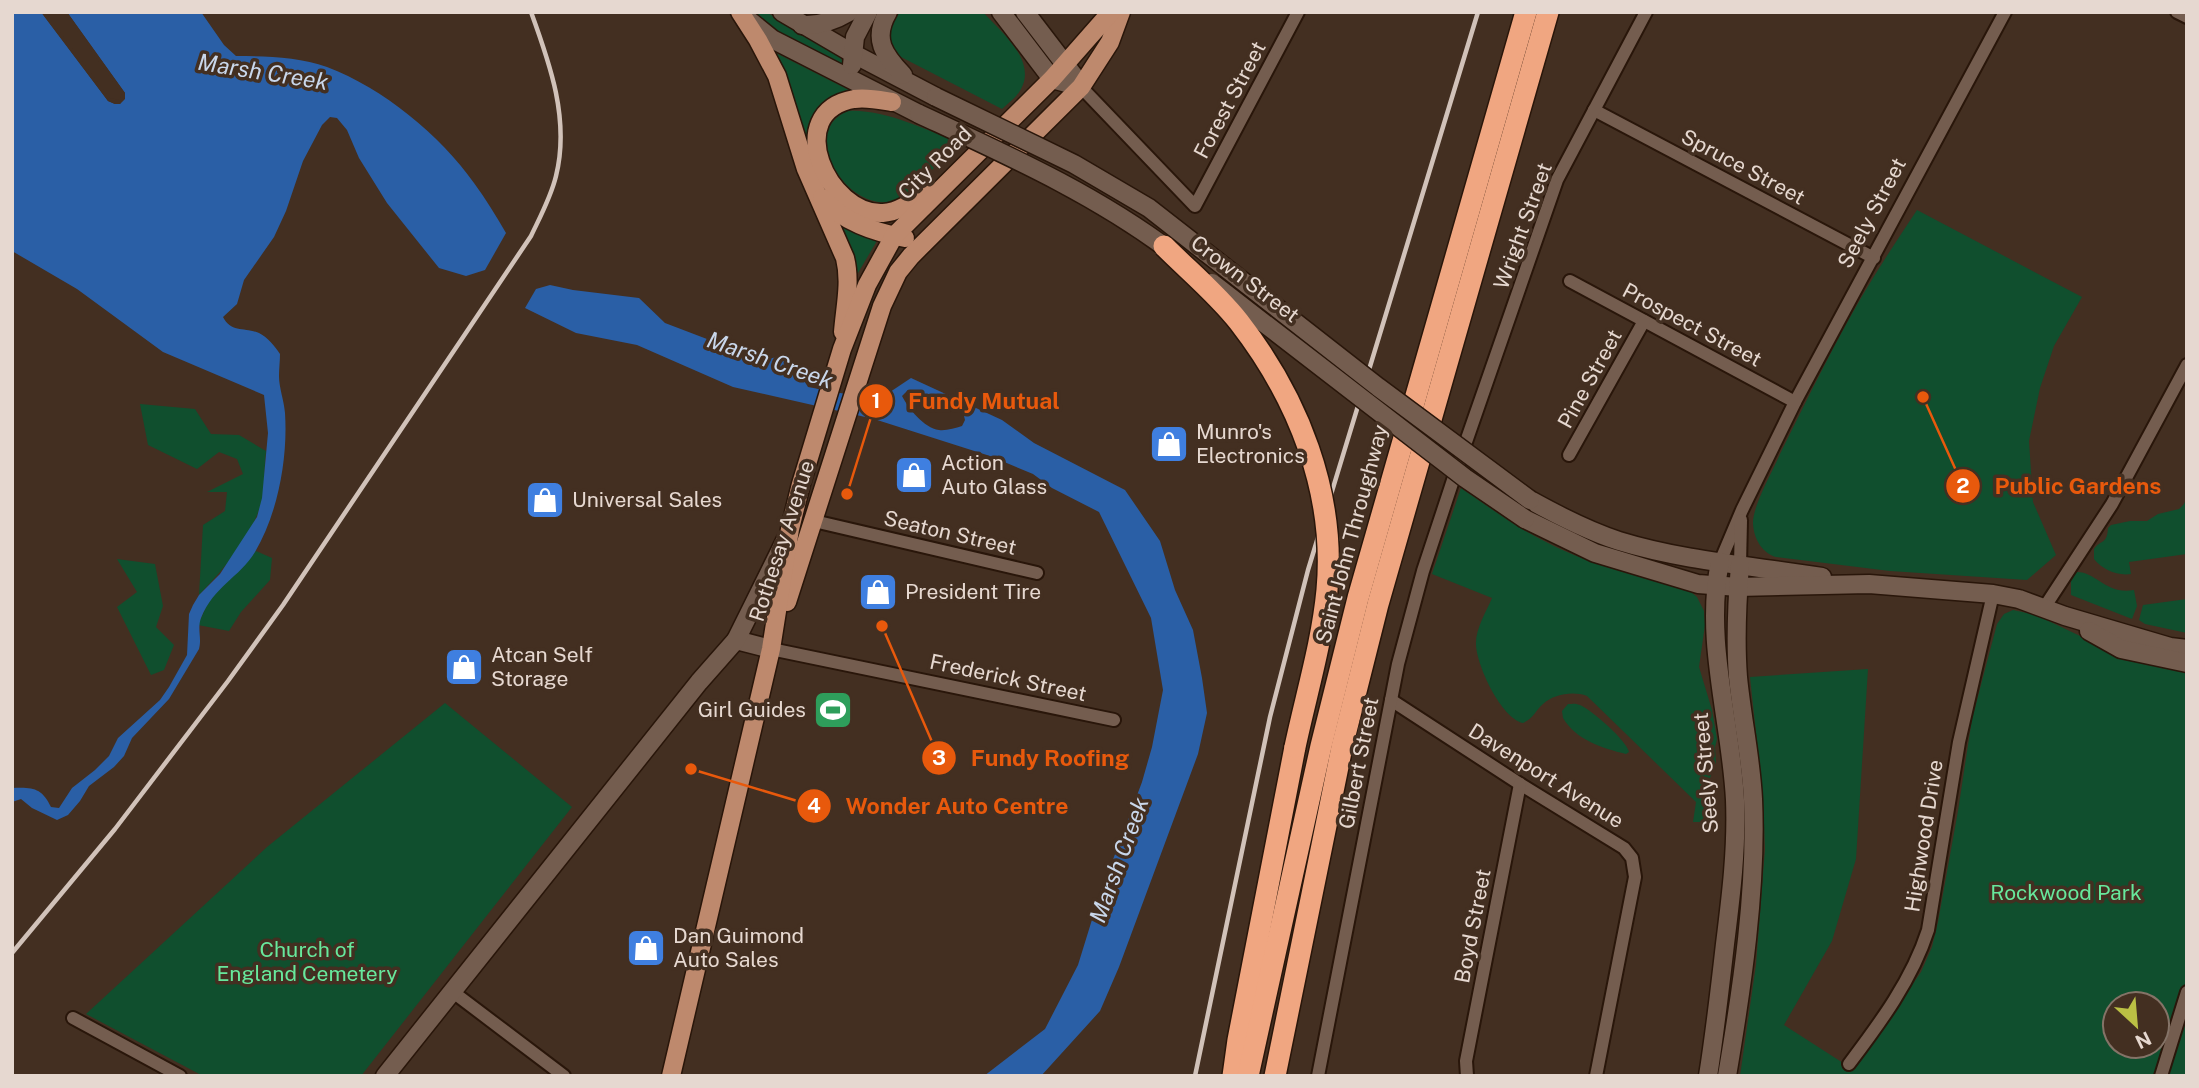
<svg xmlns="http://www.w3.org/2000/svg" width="2199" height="1088" font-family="'Public Sans',sans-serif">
<rect width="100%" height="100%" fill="#432f21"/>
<g fill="#104f2e" fill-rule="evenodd">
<polygon points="752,12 766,12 840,56 844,66 783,35"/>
<path d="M899 12H983C1000 31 1037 60 1021 89 1017 97 1008 103 1002 109L901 57C885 43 888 28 899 12Z"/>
<path d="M774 52 849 90C845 92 839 94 834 96 812 106 806 127 808 149Z"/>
<path d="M848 111C885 109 930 131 965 146 954 153 943 160 934 168 922 179 913 194 898 200 849 218 796 131 848 111Z"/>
<path d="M1917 210 2082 297 2054 346 2040 388 2029 441 2033 502 2056 555 2027 580 1890 571 1776 557C1762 553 1754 539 1753 524 1752 507 1773 471 1780 454 1809 396 1839 333 1873 278 1887 255 1902 233 1917 210Z"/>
<polygon points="839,224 878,239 858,273 856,272"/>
<path d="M140 404 195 409 211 434 239 435 266 451C264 467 265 485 262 500 253 536 224 569 199 595L203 525 225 511 227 492H207L243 474 237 459 219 452 197 469 148 445Z"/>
<path d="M1461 488C1489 507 1517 528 1548 543 1592 566 1644 577 1691 592L1697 597 1704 611 1705 625 1699 667 1712 710 1717 739 1715 747 1716 763 1710 778 1707 814 1701 822H1693L1696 802 1587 696C1573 691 1554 694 1543 704 1535 711 1534 718 1523 723 1501 718 1477 666 1476 645 1475 630 1486 612 1492 598L1432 574Z"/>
<path d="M2187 496V554L2129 562 2131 574C2117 576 2103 570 2094 559V549C2101 539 2107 545 2108 528L2111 525 2130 521H2147L2158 514 2179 509 2184 504Z"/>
<polygon points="256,551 272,558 270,580 241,612 229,631 198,625 209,600"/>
<polygon points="117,559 155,564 163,606 156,627 174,645 164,670 151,675 117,607 137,592"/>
<path d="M2076 572C2096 571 2105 595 2134 590L2137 606 2132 619 2071 595V578Z"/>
<polygon points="2187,599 2187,633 2145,624 2139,620 2143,605"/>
<path d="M2013 610 2036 615 2099 645 2187 669V1076H1740L1756 965 1765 849 1763 798 1750 677 1868 669 1856 859 1832 941 1784 1025 1854 1070 1921 972 1932 947 1938 922 1958 811 1972 719 1997 624 2004 614ZM2115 1004H2157V1046H2115Z"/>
<polygon points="445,703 572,807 361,1076 203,1076 86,1014 267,847"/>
<path d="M1568 704C1574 704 1574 703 1580 705 1592 710 1627 741 1629 752L1626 754C1602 748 1576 740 1563 718L1562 711Z"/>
</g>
<g fill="#2a5fa6" fill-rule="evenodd">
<path d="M12 12H41L108 101 115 104H120L125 93 67 12H201L224 45 236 56C266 56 299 57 327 67 383 88 440 135 474 183 486 199 496 216 506 233L485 270 466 276 439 268 387 203 359 158 347 130 337 118 330 117 322 125 303 161 286 211 274 237 244 280 237 304 223 317C231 333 245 327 259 333 267 337 275 346 280 354 280 361 279 368 279 376 279 388 284 400 285 413 288 458 278 513 255 552 239 578 214 586 201 618 197 629 202 638 199 649L169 699 132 738 124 756 114 767 89 786 80 801 68 815 57 820 32 808 21 799 12 802V788C33 787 42 788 51 807L59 808 72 788 95 770 109 756 118 738 160 700 169 687 187 655 189 614 193 605 199 595 220 574 257 517 262 498 268 433 264 395 163 352 77 289 12 251Z"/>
<path d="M550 285 573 290 639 298 665 323 762 360 788 355 808 387 878 400 911 378 1002 420 1034 443 1125 490 1160 541 1175 590 1193 630 1202 678 1207 713 1198 754 1119 967 1100 1011 1041 1076H984L1045 1029 1078 965 1099 897 1142 782 1152 747 1163 690 1151 618 1099 512 1052 488 1033 474 990 456 874 419 733 387 637 345 576 333 525 308 536 289ZM908 390 957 407 963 412 965 420 962 426C955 428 946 431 939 430 924 428 908 408 902 396Z"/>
</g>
<polygon fill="#432f21" points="41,12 45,12 110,98 119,100 122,95 64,12 67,12 125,93 125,99 120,104 115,104 108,101"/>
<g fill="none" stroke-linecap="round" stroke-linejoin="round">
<g stroke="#29160a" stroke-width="16">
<g id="street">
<polyline points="2177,12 2187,17"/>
<polyline points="1081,87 1195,206 1298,12"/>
<polyline points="1594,110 1874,258"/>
<polyline points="1570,281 1795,402"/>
<polyline points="1569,455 1644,321"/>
<polyline points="814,521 1037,573"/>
<polyline points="1720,562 1742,510 1795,402 2005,12"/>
<polyline points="1740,565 1741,520"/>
<polyline points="2044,608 2112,504 2187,365"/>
<polyline points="771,649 1114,720"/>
<polyline points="1391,700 1520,784 1624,848 1632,858 1635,877 1596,1076"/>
<polyline points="453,992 564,1076"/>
<polyline points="73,1018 180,1076"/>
<path d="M1849 1064C1880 1023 1912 980 1928 930L1959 742 1993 594"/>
<polyline points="1318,1076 1398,664 1423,571 1459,462 1557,180 1646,12"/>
<polyline points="1467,1076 1466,1061 1520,784"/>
<polyline points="2161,1076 2187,992"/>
</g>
</g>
<g stroke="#29160a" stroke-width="21">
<g id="secondary">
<polyline points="782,12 852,53 936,97"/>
<path d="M888 12C872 39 884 55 903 75"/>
<polyline points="1001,12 1052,79 1081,87"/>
<polyline points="1025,12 1074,76"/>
<polyline points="745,17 772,39 919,114"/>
<path d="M802 25C819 26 834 21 849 12"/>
<polyline points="852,65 855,37 868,12"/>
<path d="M1530 500C1559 516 1588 531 1619 541 1684 561 1754 566 1822 577"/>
<polyline points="1525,519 1595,553 1698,584 1738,587 1869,584 1993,594 2019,599 2065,616 2170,647 2187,649"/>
<polyline points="2089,631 2121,649 2187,663"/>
<polyline points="736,640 771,649"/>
<polyline points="385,1076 699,682 736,640 786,539"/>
<path d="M1708 1076C1715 1032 1720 988 1725 944 1731 896 1737 848 1735 800 1731 721 1704 641 1720 562"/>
<path d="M1727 1076C1742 988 1757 888 1753 799 1751 758 1742 718 1738 677 1735 639 1737 602 1740 565"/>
</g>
</g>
<g stroke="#29160a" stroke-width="21">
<g id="primary">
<path d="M740 12 758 40 777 76 806 169 845 258C851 282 845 307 843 332"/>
<path d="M892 102C880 100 867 97 854 99 781 112 828 216 883 213 899 212 914 201 927 192"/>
<path d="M822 198C843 222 874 232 905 238"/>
<polyline points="787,602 882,306 898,272 911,256 1081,87 1110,42 1121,12"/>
<polyline points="671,1076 771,649 790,529 801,484 842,349 867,285 894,236 1052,79 1111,12"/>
</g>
</g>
<g stroke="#29160a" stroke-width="24">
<g id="highway">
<polyline points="1233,1076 1238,1040 1295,747"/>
<polyline points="1248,1076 1321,746 1358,598 1526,12"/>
<polyline points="1275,1076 1342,747 1378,604 1548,12"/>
</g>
</g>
<use href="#street" stroke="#745d4f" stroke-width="12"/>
<use href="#secondary" stroke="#745d4f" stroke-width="18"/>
<use href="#primary" stroke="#be896d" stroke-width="18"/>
<use href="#highway" stroke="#f0a681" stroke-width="21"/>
<g stroke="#d1c2b9" stroke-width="4.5">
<path d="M12 953 115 829 228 681 283 605 531 236C540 217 551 197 556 176 570 120 550 64 531 12"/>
<polyline points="1195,1076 1270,717 1308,570 1478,12"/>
</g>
<g stroke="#29160a" stroke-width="21" stroke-linecap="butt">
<g id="secondary-bridge">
<polyline points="936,97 1074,164 1149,208 1378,387 1530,500"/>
<path d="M919 114C1007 155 1095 194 1173 253"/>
<polyline points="1212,283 1465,478 1525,519"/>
</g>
</g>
<g stroke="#29160a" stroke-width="24" stroke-linecap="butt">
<path id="highway-bridge" d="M1164 246C1189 271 1217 294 1239 322 1298 398 1336 493 1327 590 1322 643 1306 695 1295 747"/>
</g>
<use href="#secondary-bridge" stroke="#745d4f" stroke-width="18"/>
<use href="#highway-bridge" stroke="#f0a681" stroke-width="21"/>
</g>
<defs>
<g id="shop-square" transform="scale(2.0125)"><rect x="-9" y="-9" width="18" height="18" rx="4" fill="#3f7fe0" stroke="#432f21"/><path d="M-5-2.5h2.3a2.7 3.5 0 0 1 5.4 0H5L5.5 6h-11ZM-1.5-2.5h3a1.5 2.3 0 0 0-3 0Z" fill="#fff"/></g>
<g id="stadium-square" transform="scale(2.0125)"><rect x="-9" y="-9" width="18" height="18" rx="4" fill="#2e9e5b" stroke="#432f21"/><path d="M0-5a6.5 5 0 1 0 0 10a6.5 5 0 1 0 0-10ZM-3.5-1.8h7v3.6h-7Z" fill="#fff"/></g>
</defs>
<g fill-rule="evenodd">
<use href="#shop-square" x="1169" y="444"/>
<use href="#shop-square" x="914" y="475"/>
<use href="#shop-square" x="545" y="500"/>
<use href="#shop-square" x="878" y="592"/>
<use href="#shop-square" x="464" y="667"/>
<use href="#stadium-square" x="833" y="710"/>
<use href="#shop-square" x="646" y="948"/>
</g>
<g text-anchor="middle" stroke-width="7" stroke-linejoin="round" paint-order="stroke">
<g font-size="21" fill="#e6d8d0" stroke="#432f21">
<text transform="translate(1230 100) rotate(-62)" y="7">Forest Street</text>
<text transform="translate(935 163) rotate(-45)" y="7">City Road</text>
<text transform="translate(1743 167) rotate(28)" y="7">Spruce Street</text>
<text transform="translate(1872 213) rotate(-62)" y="7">Seely Street</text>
<text transform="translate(1523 226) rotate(-70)" y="7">Wright Street</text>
<text transform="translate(1245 279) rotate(37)" y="7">Crown Street</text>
<text transform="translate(1692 325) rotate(28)" y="7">Prospect Street</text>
<text transform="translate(1590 379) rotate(-61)" y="7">Pine Street</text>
<text transform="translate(950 533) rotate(13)" y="7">Seaton Street</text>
<text transform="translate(1352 534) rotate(-75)" y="7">Saint John Throughway</text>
<text transform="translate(782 541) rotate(-72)" y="7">Rothesay Avenue</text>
<text transform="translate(1008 678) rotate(12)" y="7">Frederick Street</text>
<text transform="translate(1359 763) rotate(-79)" y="7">Gilbert Street</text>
<text transform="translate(1706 773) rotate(-95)" y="7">Seely Street</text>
<text transform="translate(1546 776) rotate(32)" y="7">Davenport Avenue</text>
<text transform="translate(1924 836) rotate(-81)" y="7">Highwood Drive</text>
<text transform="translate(1473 926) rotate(-79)" y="7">Boyd Street</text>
</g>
<g font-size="21" fill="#e6d8d0" stroke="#432f21" text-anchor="start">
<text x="1196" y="439">Munro's<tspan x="1196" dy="24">Electronics</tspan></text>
<text x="941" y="470">Action<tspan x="941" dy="24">Auto Glass</tspan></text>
<text x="572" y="507">Universal Sales</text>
<text x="905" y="599">President Tire</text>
<text x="491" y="662">Atcan Self<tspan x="491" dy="24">Storage</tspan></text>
<text x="806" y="717" text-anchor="end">Girl Guides</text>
<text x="673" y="943">Dan Guimond<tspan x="673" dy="24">Auto Sales</tspan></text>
</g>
<g font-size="21" fill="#67e89c" stroke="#432f21">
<text x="2066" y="900">Rockwood Park</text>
<text x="307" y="957">Church of<tspan x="307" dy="24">England Cemetery</tspan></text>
</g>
<g font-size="23" font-style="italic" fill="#c9d7eb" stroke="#432f21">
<text transform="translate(263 72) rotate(9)" y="8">Marsh Creek</text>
<text transform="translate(770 360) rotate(19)" y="8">Marsh Creek</text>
<text transform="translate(1119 860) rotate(-70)" y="8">Marsh Creek</text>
</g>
</g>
<path fill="none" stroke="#e8590c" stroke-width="2.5" d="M847 494L876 401M1923 397L1963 486M882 626L939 758M691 769L814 806"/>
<g fill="#e8590c" stroke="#432f21" stroke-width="2.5">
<circle cx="847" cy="494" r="7"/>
<circle cx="1923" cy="397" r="7"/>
<circle cx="882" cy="626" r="7"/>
<circle cx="691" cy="769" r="7"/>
<circle cx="876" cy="401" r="18"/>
<circle cx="1963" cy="486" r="18"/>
<circle cx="939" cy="758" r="18"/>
<circle cx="814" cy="806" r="18"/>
</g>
<g font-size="21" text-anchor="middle" font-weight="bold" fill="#fff">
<text x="876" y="408">1</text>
<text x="1963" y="493">2</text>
<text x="939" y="765">3</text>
<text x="814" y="813">4</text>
</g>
<g font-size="23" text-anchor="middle" font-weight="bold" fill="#e8590c" stroke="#432f21" stroke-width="7" stroke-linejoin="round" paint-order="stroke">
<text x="984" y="409">Fundy Mutual</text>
<text x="2078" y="494">Public Gardens</text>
<text x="1050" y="766">Fundy Roofing</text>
<text x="957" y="814">Wonder Auto Centre</text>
</g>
<rect width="2199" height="1088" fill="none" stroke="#e6d8d0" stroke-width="28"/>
<g transform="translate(2136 1025) rotate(154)"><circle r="33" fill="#432f21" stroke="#847367" stroke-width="2"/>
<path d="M0-5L12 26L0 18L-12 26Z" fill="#bbc044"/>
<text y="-10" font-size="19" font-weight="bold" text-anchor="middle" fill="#e6d8d0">N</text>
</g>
</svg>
